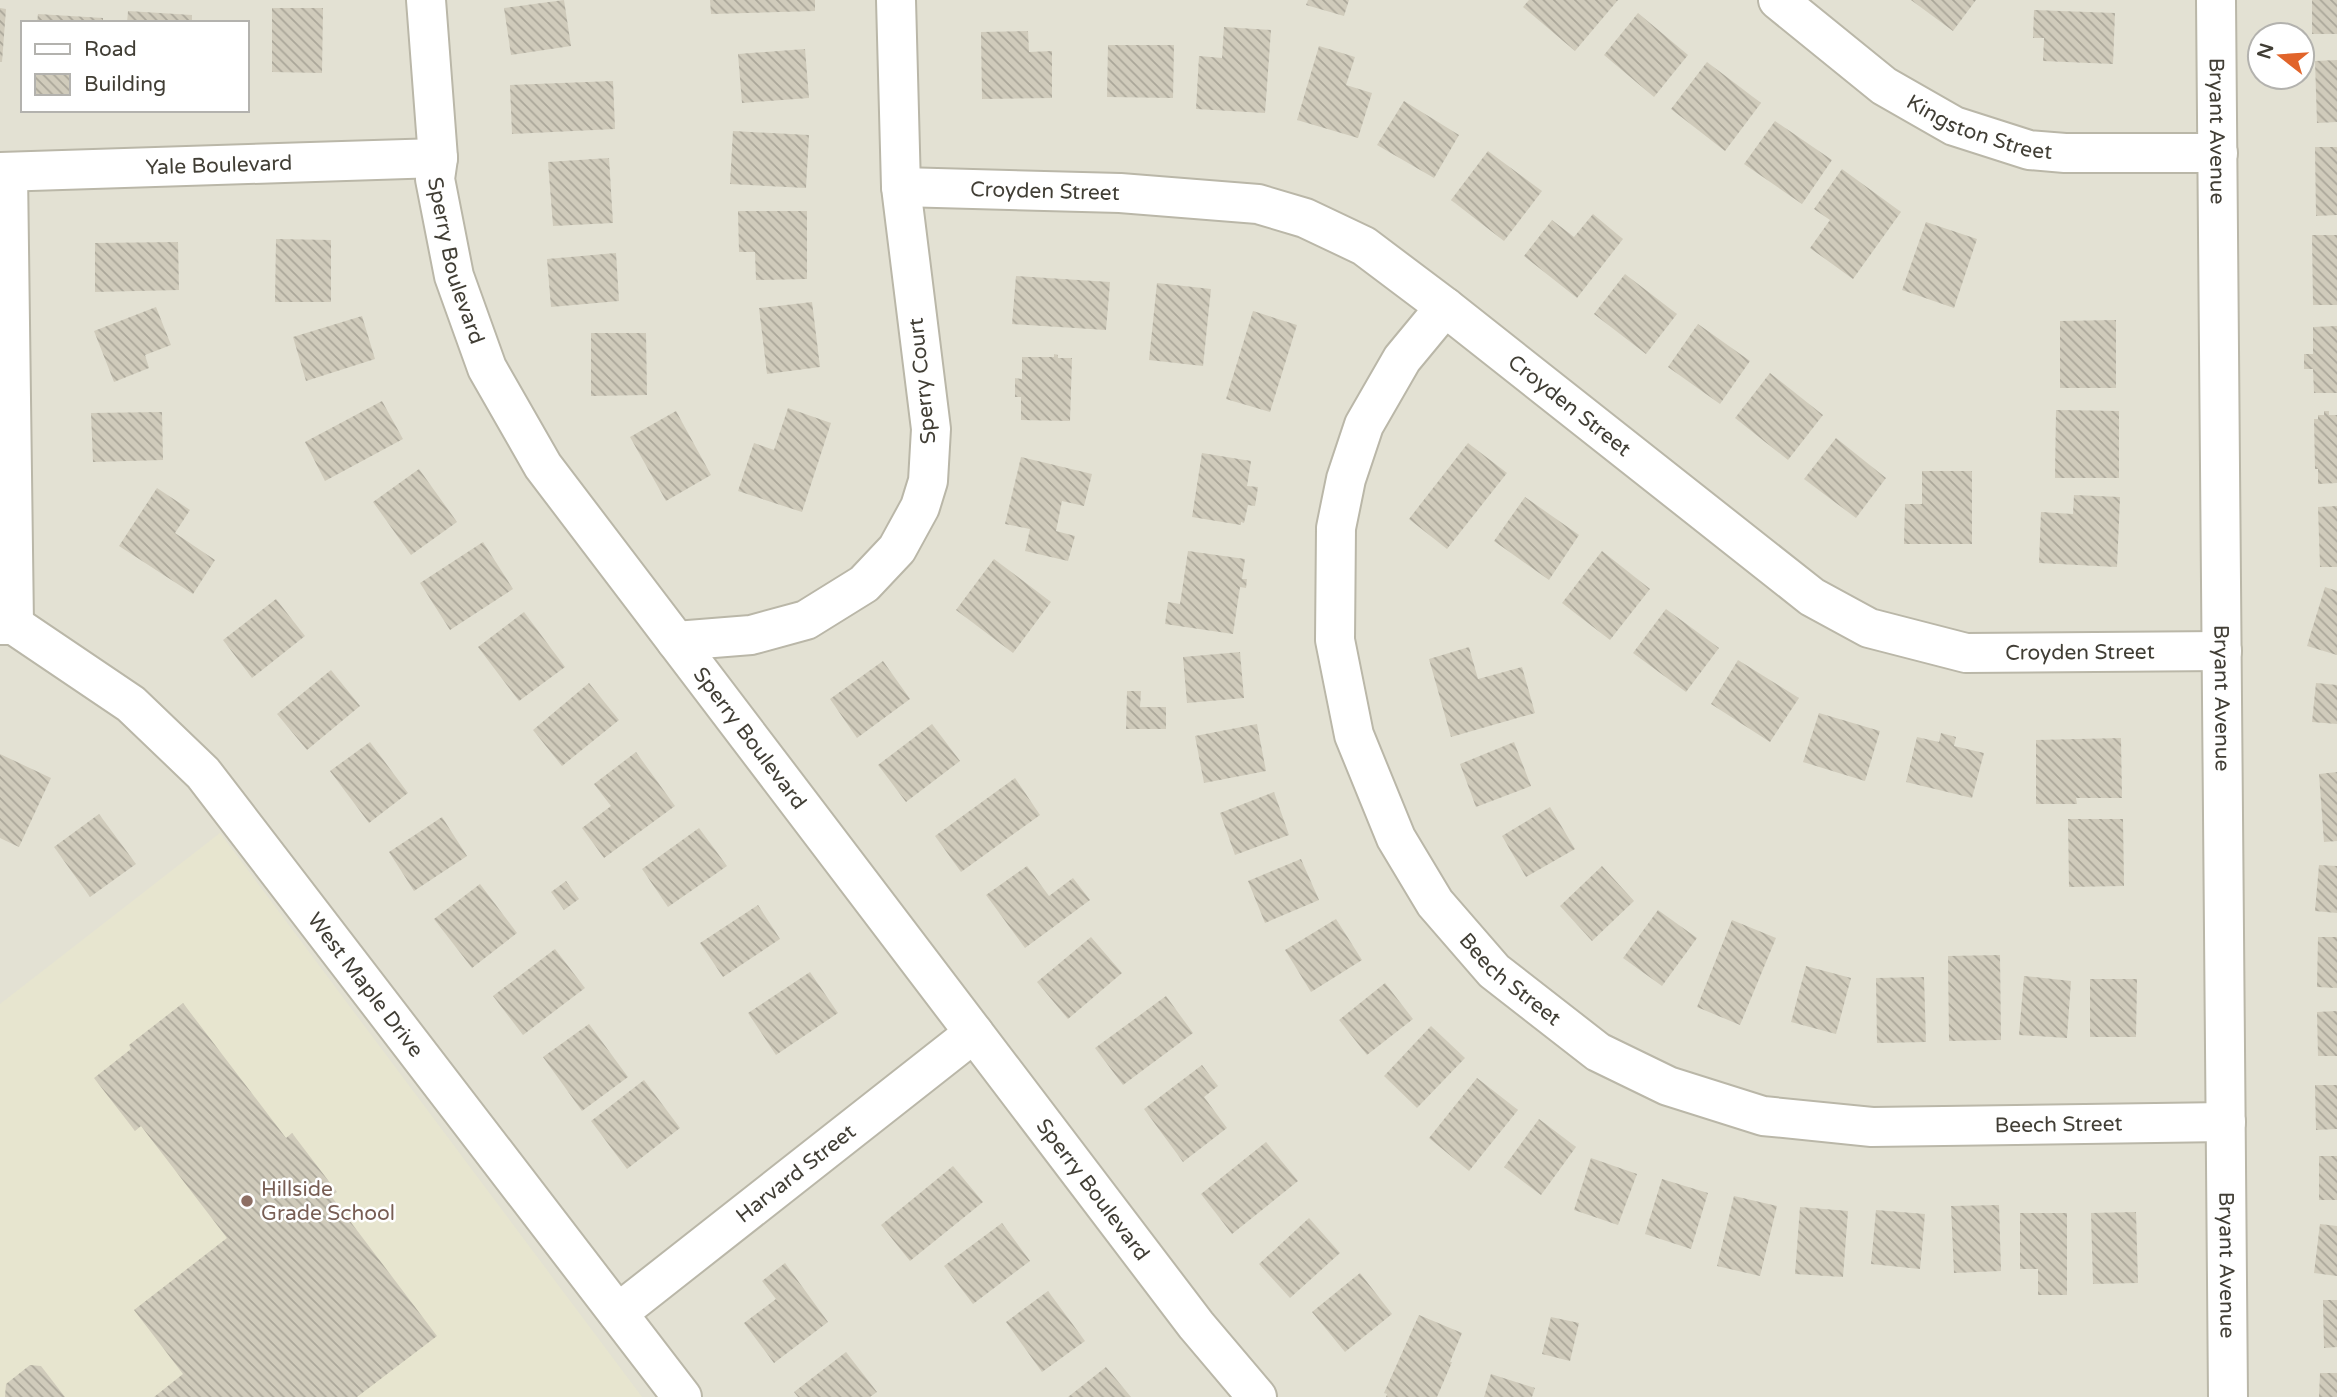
<svg xmlns="http://www.w3.org/2000/svg" width="2337" height="1397" font-family="'Varela Round',sans-serif">
<defs>
<pattern id="building-back-hatch" width="6" height="6" patternUnits="userSpaceOnUse" patternTransform="scale(1.75)"><rect width="6" height="6" fill="#d0cbbb"/><path d="M-1 5l2 2M0 0l6 6M5-1l2 2" fill="none" stroke="#aaa699"/></pattern>
</defs>
<rect width="100%" height="100%" fill="#f0eee4"/>
<path fill="#e3e1d3" fill-rule="evenodd" d="M0 0H2337V1397H0ZM23 23H247V110H23ZM2260 35H2302V77H2260Z"/>
<polygon fill="#e7e5cf" points="220,833 642,1397 0,1397 0,1004"/>
<g fill="url(#building-back-hatch)">
<polygon points="564,0 571,46 511,55 504,8"/>
<polygon points="710,0 815,0 815,11 711,14"/>
<polygon points="1308,0 1349,0 1344,16 1306,5"/>
<polygon points="1529,0 1618,0 1575,51 1523,7"/>
<polygon points="1911,0 1976,0 1953,31"/>
<rect x="2312" y="0" width="25" height="34"/>
<polygon points="0,8 6,9 2,62 0,62"/>
<polygon points="272,8 323,8 322,73 272,72"/>
<polygon points="2034,10 2115,13 2113,64 2043,61 2044,38 2033,38"/>
<polygon points="128,11 192,15 192,23 127,23"/>
<polygon points="1638,13 1688,55 1654,97 1604,55"/>
<polygon points="38,14 103,18 103,23 37,23"/>
<polygon points="1224,27 1271,30 1265,113 1196,109 1199,56 1222,58"/>
<polygon points="1028,31 1029,52 1052,51 1052,98 982,99 981,32"/>
<polygon points="1108,45 1174,45 1173,98 1107,97"/>
<polygon points="1319,46 1355,57 1346,85 1372,93 1358,138 1297,120"/>
<polygon points="805,49 809,98 742,103 738,54"/>
<polygon points="2337,60 2337,122 2317,123 2315,61"/>
<polygon points="1707,62 1761,103 1725,151 1671,109"/>
<polygon points="613,81 615,129 512,134 510,85"/>
<polygon points="1404,101 1459,135 1434,178 1377,145"/>
<polygon points="1775,121 1832,160 1802,204 1744,164"/>
<polygon points="733,131 809,135 806,188 730,184"/>
<polygon points="2315,147 2337,147 2337,215 2316,216"/>
<polygon points="1488,151 1542,191 1504,241 1451,200"/>
<polygon points="609,158 613,223 553,226 548,162"/>
<polygon points="1842,169 1901,212 1853,279 1810,248 1830,220 1814,209"/>
<polygon points="738,211 807,211 807,279 756,280 755,252 739,252"/>
<polygon points="1593,214 1623,239 1577,298 1524,256 1552,220 1574,237"/>
<polygon points="1926,222 1977,239 1954,308 1902,290"/>
<polygon points="2312,235 2337,235 2337,305 2313,305"/>
<polygon points="276,239 331,240 331,302 275,302"/>
<polygon points="178,242 179,290 95,292 95,243"/>
<polygon points="616,253 619,301 551,307 547,259"/>
<polygon points="1625,274 1677,314 1646,354 1594,314"/>
<polygon points="1016,276 1110,282 1106,330 1012,324"/>
<polygon points="1157,283 1211,289 1203,366 1149,360"/>
<polygon points="812,302 820,367 767,374 759,308"/>
<polygon points="156,307 171,345 145,355 149,368 114,382 94,331"/>
<polygon points="1253,311 1297,325 1270,412 1226,399"/>
<polygon points="362,316 375,359 306,381 293,337"/>
<polygon points="2116,320 2116,388 2060,388 2060,321"/>
<polygon points="1698,324 1750,361 1720,404 1668,367"/>
<polygon points="2337,326 2337,393 2314,393 2313,369 2304,369 2304,354 2313,354 2313,327"/>
<polygon points="591,333 646,333 647,395 591,396"/>
<polygon points="1054,354 1058,355 1058,358 1072,358 1070,421 1021,420 1021,397 1015,397 1015,378 1022,379 1022,357 1054,357"/>
<polygon points="1770,373 1823,415 1788,460 1735,418"/>
<polygon points="382,401 403,439 325,481 305,442"/>
<polygon points="788,408 831,423 802,512 738,491 754,443 774,450"/>
<polygon points="2056,410 2119,411 2119,478 2055,478"/>
<polygon points="676,411 711,475 666,501 630,437"/>
<polygon points="2324,411 2329,411 2329,415 2337,415 2337,483 2318,484 2318,469 2315,469 2314,419 2318,419 2318,415 2324,415"/>
<polygon points="162,412 163,460 93,462 91,413"/>
<polygon points="1836,438 1886,478 1856,518 1804,479"/>
<polygon points="1468,443 1507,473 1447,549 1409,519"/>
<polygon points="1202,453 1251,461 1247,486 1258,487 1255,506 1248,505 1244,523 1241,522 1241,525 1192,517"/>
<polygon points="1021,457 1092,474 1084,506 1062,501 1056,531 1075,536 1068,561 1025,551 1030,529 1005,524"/>
<polygon points="419,469 457,522 411,555 373,502"/>
<polygon points="1922,471 1972,471 1972,544 1904,544 1905,504 1922,504"/>
<polygon points="157,488 190,510 175,533 215,560 193,594 119,546"/>
<polygon points="2074,495 2120,497 2117,567 2039,563 2041,512 2073,514"/>
<polygon points="1525,497 1579,535 1549,580 1494,541"/>
<polygon points="2337,506 2337,567 2320,567 2318,507"/>
<polygon points="483,542 513,589 450,630 420,583"/>
<polygon points="1188,551 1245,559 1242,579 1247,579 1246,588 1240,587 1233,634 1165,624 1168,602 1180,604"/>
<polygon points="1602,551 1650,589 1610,640 1562,603"/>
<polygon points="994,559 1051,602 1013,653 956,610"/>
<polygon points="2325,587 2337,591 2337,655 2307,646"/>
<polygon points="276,599 305,636 252,678 223,640"/>
<polygon points="1666,609 1719,648 1686,692 1633,653"/>
<polygon points="524,612 565,667 519,701 478,647"/>
<polygon points="1469,647 1478,679 1522,667 1535,713 1451,737 1429,659"/>
<polygon points="1240,652 1244,698 1187,703 1183,657"/>
<polygon points="1738,660 1799,698 1770,742 1711,704"/>
<polygon points="883,661 910,699 857,738 830,699"/>
<polygon points="331,670 360,706 307,750 277,714"/>
<polygon points="589,683 619,720 562,766 533,730"/>
<polygon points="2316,683 2337,685 2337,724 2312,722"/>
<polygon points="1127,691 1141,691 1140,707 1166,707 1166,729 1126,729"/>
<polygon points="1819,713 1880,731 1865,781 1803,762"/>
<polygon points="932,724 960,761 906,802 878,765"/>
<polygon points="1257,724 1266,771 1204,783 1195,736"/>
<polygon points="1941,733 1956,737 1954,746 1984,753 1972,798 1906,782 1917,737 1939,742"/>
<polygon points="2121,738 2122,798 2076,798 2077,804 2036,804 2036,740"/>
<polygon points="370,742 408,793 369,823 330,771"/>
<polygon points="1514,742 1531,786 1476,807 1460,764"/>
<polygon points="636,752 675,806 604,858 582,828 611,806 594,784"/>
<polygon points="0,754 51,778 19,847 0,838"/>
<polygon points="2337,772 2337,841 2324,842 2319,774"/>
<polygon points="1015,778 1040,815 961,872 935,836"/>
<polygon points="1274,792 1289,835 1235,855 1220,813"/>
<polygon points="1550,807 1575,849 1526,877 1502,836"/>
<polygon points="99,814 136,864 90,897 54,847"/>
<polygon points="442,817 467,856 414,891 389,852"/>
<polygon points="2068,819 2123,819 2124,886 2069,887"/>
<polygon points="699,828 727,866 668,907 642,869"/>
<polygon points="1301,859 1319,900 1265,923 1248,881"/>
<polygon points="2319,865 2337,866 2337,913 2315,911"/>
<polygon points="1027,866 1049,896 1073,878 1090,900 1025,948 986,895"/>
<polygon points="1602,866 1634,901 1592,941 1560,906"/>
<polygon points="566,881 579,899 564,910 551,892"/>
<polygon points="480,884 517,933 472,968 434,919"/>
<polygon points="758,905 780,939 723,977 700,943"/>
<polygon points="1658,910 1697,938 1662,986 1623,958"/>
<polygon points="1336,919 1362,960 1311,992 1285,950"/>
<polygon points="1732,920 1776,938 1740,1025 1697,1007"/>
<polygon points="1091,937 1122,973 1068,1019 1037,982"/>
<polygon points="2318,937 2337,937 2337,988 2317,987"/>
<polygon points="555,949 585,988 523,1035 493,996"/>
<polygon points="2000,955 2001,1040 1949,1041 1948,956"/>
<polygon points="1806,966 1851,978 1836,1034 1791,1022"/>
<polygon points="810,972 838,1013 776,1055 748,1013"/>
<polygon points="2024,976 2071,981 2067,1038 2019,1035"/>
<polygon points="1924,977 1926,1042 1877,1043 1876,978"/>
<polygon points="2090,979 2137,979 2136,1037 2090,1037"/>
<polygon points="1385,983 1413,1019 1367,1055 1339,1020"/>
<polygon points="1166,996 1193,1033 1123,1085 1095,1048"/>
<polygon points="183,1003 286,1138 292,1133 337,1192 331,1196 437,1336 357,1397 154,1397 183,1374 134,1310 227,1238 141,1126 135,1131 94,1078 131,1049 129,1045"/>
<polygon points="2337,1011 2337,1056 2318,1056 2317,1012"/>
<polygon points="589,1024 628,1077 582,1111 543,1057"/>
<polygon points="1431,1026 1465,1058 1417,1108 1384,1076"/>
<polygon points="1202,1065 1218,1086 1204,1097 1227,1128 1183,1162 1144,1109"/>
<polygon points="1477,1078 1518,1110 1469,1171 1429,1138"/>
<polygon points="644,1080 680,1128 627,1169 591,1121"/>
<polygon points="2315,1085 2337,1085 2337,1129 2316,1130"/>
<polygon points="1539,1119 1576,1147 1541,1195 1504,1167"/>
<polygon points="1266,1142 1298,1181 1232,1234 1201,1194"/>
<rect x="2319" y="1156" width="18" height="44"/>
<polygon points="1591,1158 1637,1174 1618,1225 1574,1210"/>
<polygon points="953,1166 983,1202 910,1261 881,1225"/>
<polygon points="1662,1179 1708,1193 1691,1249 1645,1234"/>
<polygon points="1734,1196 1777,1206 1760,1276 1717,1266"/>
<polygon points="1999,1205 2001,1271 1954,1273 1951,1206"/>
<polygon points="1800,1207 1848,1211 1843,1277 1795,1274"/>
<polygon points="1876,1210 1925,1214 1920,1269 1871,1264"/>
<polygon points="2136,1212 2138,1283 2093,1284 2091,1213"/>
<polygon points="2020,1213 2067,1213 2067,1295 2038,1295 2038,1269 2020,1269"/>
<polygon points="1309,1218 1340,1253 1290,1298 1259,1264"/>
<polygon points="1002,1223 1030,1261 973,1304 944,1266"/>
<polygon points="2320,1224 2337,1226 2337,1276 2314,1273"/>
<polygon points="785,1263 828,1322 774,1363 744,1323 776,1299 762,1281"/>
<polygon points="1360,1273 1392,1314 1345,1352 1312,1312"/>
<polygon points="1048,1291 1085,1341 1042,1372 1006,1322"/>
<polygon points="2323,1300 2337,1300 2337,1347 2324,1348"/>
<polygon points="1419,1315 1462,1333 1450,1362 1452,1362 1437,1397 1386,1397 1387,1394 1384,1393"/>
<polygon points="1551,1317 1579,1323 1570,1361 1542,1354"/>
<polygon points="846,1352 877,1392 870,1397 798,1397 794,1392"/>
<polygon points="30,1365 41,1366 65,1397 5,1397 6,1384"/>
<polygon points="1106,1367 1131,1397 1068,1397"/>
<polygon points="2320,1373 2337,1373 2337,1397 2319,1397"/>
<polygon points="1491,1374 1535,1388 1532,1397 1484,1397"/>
</g>
<g fill="none" stroke-linecap="round" stroke-linejoin="round">
<g stroke="#bab7a8" stroke-width="42">
<g id="minor">
<path id="s1" d="M426 0 438 158 435 179 454 276 487 368 543 466 1196 1325 1257 1397"/>
<path id="s2" d="M1778 0 1884 86 1954 126 2029 150 2065 153H2218"/>
<path id="s3" d="M2216 0 2228 1397"/>
<path id="s4" d="M0 172 438 158"/>
<polyline points="8,172 14,625"/>
<path id="s5" d="M901 187 1120 193 1258 204 1305 218 1364 246 1445 307 1812 597 1869 628 1966 653 2222 651"/>
<path id="s6" d="M1445 307 1402 359 1364 425 1346 479 1336 528 1335 640 1354 735 1396 838 1435 903 1494 971 1598 1052 1668 1086 1763 1116 1872 1127 2226 1122"/>
<path id="s7" d="M0 625H14L131 704 203 773 682 1397"/>
<polyline points="676,641 751,635 806,620 864,584 897,549 920,507 928,481 931,429 901,187 896,0"/>
<path id="s8" d="M618 1313 974 1033"/>
</g>
</g>
<use href="#minor" stroke="#fff" stroke-width="38"/>
</g>
<circle fill="#8d6e63" stroke="#fff" stroke-width="2.5" cx="247" cy="1201" r="7"/>
<g text-anchor="middle" stroke-width="5" stroke-linejoin="round" paint-order="stroke">
<g font-size="21" fill="#413e35" stroke="#fff">
<text dy="7" stroke="none"><textPath href="#s2" startOffset="242">Kingston Street</textPath></text>
<text dy="7" stroke="none"><textPath href="#s3" startOffset="131">Bryant Avenue</textPath></text>
<text dy="7" stroke="none"><textPath href="#s4" startOffset="219">Yale Boulevard</textPath></text>
<text dy="7" stroke="none"><textPath href="#s5" startOffset="144">Croyden Street</textPath></text>
<text dy="7" stroke="none"><textPath href="#s1" startOffset="264">Sperry Boulevard</textPath></text>
<text transform="translate(922 381) rotate(-96)" y="7">Sperry Court</text>
<text dy="7" stroke="none"><textPath href="#s5" startOffset="732">Croyden Street</textPath></text>
<text dy="7" stroke="none"><textPath href="#s5" startOffset="1320">Croyden Street</textPath></text>
<text dy="7" stroke="none"><textPath href="#s3" startOffset="698">Bryant Avenue</textPath></text>
<text dy="7" stroke="none"><textPath href="#s1" startOffset="831">Sperry Boulevard</textPath></text>
<text dy="7" stroke="none"><textPath href="#s6" startOffset="754">Beech Street</textPath></text>
<text dy="7" stroke="none"><textPath href="#s7" startOffset="522">West Maple Drive</textPath></text>
<text dy="7" stroke="none"><textPath href="#s6" startOffset="1342">Beech Street</textPath></text>
<text dy="7" stroke="none"><textPath href="#s8" startOffset="226">Harvard Street</textPath></text>
<text dy="7" stroke="none"><textPath href="#s1" startOffset="1398">Sperry Boulevard</textPath></text>
<text dy="7" stroke="none"><textPath href="#s3" startOffset="1265">Bryant Avenue</textPath></text>
</g>
<g font-size="21" fill="#785e54" stroke="#fff" text-anchor="start">
<text x="261" y="1196">Hillside<tspan x="261" dy="24">Grade School</tspan></text>
</g>
</g>
<rect x="21" y="21" width="228" height="91" fill="#ffffff" stroke="#b3b2ae" stroke-width="2"/>
<rect x="35" y="44" width="35" height="10" fill="#ffffff" stroke="#b3b2ae" stroke-width="2"/>
<text x="84" y="56" font-size="21" fill="#413e35">Road</text>
<rect x="35" y="74" width="35" height="21" fill="url(#building-back-hatch)" stroke="#b3b2ae" stroke-width="2"/>
<text x="84" y="91" font-size="21" fill="#413e35">Building</text>
<g transform="translate(2281 56) rotate(287)"><circle r="33" fill="#ffffff" stroke="#b3b2ae" stroke-width="2"/>
<path d="M0-5L12 26L0 18L-12 26Z" fill="#e1642a"/>
<text y="-10" font-size="19" font-weight="bold" text-anchor="middle" fill="#413e35">N</text>
</g>
</svg>
